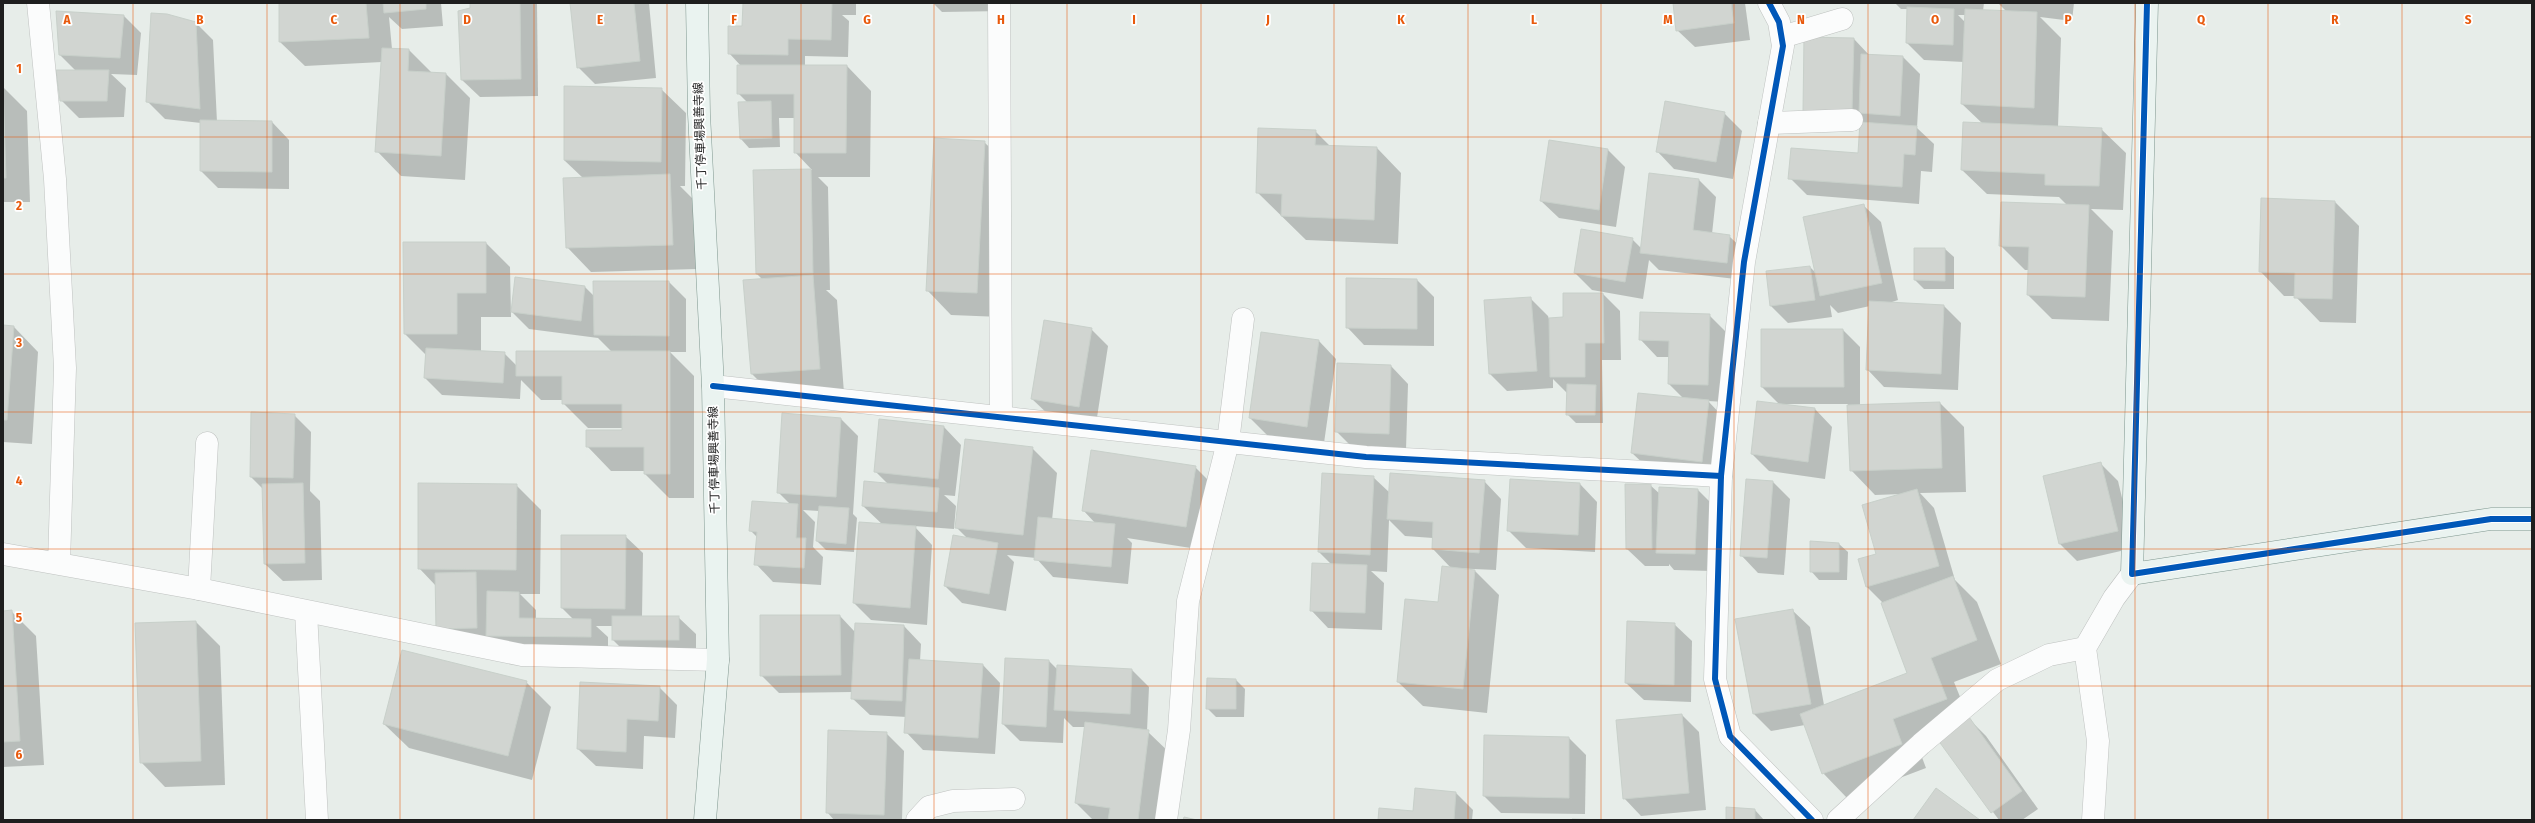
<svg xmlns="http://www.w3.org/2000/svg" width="2535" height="823" font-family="'Fira Sans Condensed','Noto Sans JP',sans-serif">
<rect width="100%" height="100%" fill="#e7ede9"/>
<g fill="#0003" fill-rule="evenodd">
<polygon points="280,3 441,3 443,26 402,29 389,17 392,49 409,50 432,73 446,74 470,98 465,180 401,176 377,151 382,62 305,66 280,42"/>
<polygon points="471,3 537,3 538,96 480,97 462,80"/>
<polygon points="571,3 649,3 656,78 595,84 578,67"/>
<polygon points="744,3 856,3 856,15 842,15 849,21 848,57 805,56 805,66 847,66 871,91 870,177 818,177 828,187 830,290 826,290 837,300 844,393 776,398 752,374 763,280 756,273 754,171 812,170 795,152 795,118 779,118 780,147 749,148 741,139 739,103 748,103 738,93 741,66 729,53 743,27"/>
<polygon points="933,3 1004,3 1004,11 942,12"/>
<polygon points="1674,3 1745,3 1750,40 1695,47 1677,30"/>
<polygon points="1797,3 1836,3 1798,4"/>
<path d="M1895 3H1984L1983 11 2007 12 1998 3H2074L2072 21 2040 17 2061 38 2058 127 2101 129 2126 153 2123 210 2091 209 2113 231 2109 321 2052 319 2028 295 2029 270H2025L2000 245 2068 206 2059 197 1987 194 1962 170 1983 124 1962 104 1964 62 1924 60 1907 43 1908 9H1901ZM1958 15H1966L1965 22Z"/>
<polygon points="124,16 141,33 137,75 111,74 126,88 124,117 79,118 61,100 76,71 60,55"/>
<polygon points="196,23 213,40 217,122 272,122 289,140 289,189 218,188 201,171 201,123 165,119 147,101"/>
<polygon points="1854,39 1870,56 1903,57 1920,74 1917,128 1934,144 1932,172 1921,171 1919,204 1807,195 1790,178 1859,154 1861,128 1821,127"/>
<polygon points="3,87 27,111 30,202 3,202"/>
<polygon points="661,89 686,113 685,186 680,186 694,200 697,269 591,272 567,247 583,178 564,160"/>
<polygon points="1724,113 1742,131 1733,179 1674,169 1657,151"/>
<polygon points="1315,131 1330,146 1377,148 1401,173 1398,244 1306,240 1257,192"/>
<polygon points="984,142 1009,166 1001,317 951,315 927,290"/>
<polygon points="1608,150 1625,167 1616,227 1559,218 1541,201"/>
<polygon points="1698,179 1716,197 1712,234 1729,236 1747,253 1744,280 1659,270 1649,260 1643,299 1592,290 1575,273 1632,239 1642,249"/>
<polygon points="2335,202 2359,226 2356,323 2320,322 2295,296 2284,296 2260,271"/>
<polygon points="1863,205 1881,222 1898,300 1889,303 1944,306 1961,323 1958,390 1884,387 1867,369 1870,306 1838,313 1830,305 1832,317 1788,323 1771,306 1767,272 1810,267 1816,273"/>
<polygon points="486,243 510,267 511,317 481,317 481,352 504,353 517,366 612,352 598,338 529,329 511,311 585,287 594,296 669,282 686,299 686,352 670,352 694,376 694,498 669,498 645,474 645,471 611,471 587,446 623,431 623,428 588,428 563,403 563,400 541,400 521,380 520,399 442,395 425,378 426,355 405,334"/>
<polygon points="1915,249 1945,249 1954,257 1954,289 1924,289 1915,280"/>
<polygon points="1417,280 1434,297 1434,346 1364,345 1347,327"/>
<polygon points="1603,294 1620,311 1621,360 1602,360 1603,423 1576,423 1567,414 1567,393 1553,379 1553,388 1507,391 1489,373 1531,299 1548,316 1549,319 1564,318"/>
<polygon points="1709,315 1727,333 1725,402 1708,401 1725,419 1719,479 1650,470 1632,453 1684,399 1669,384 1670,357 1657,357 1640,339"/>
<polygon points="3,326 14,327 38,352 32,444 3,442"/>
<polygon points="1091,329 1108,346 1096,424 1050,416 1032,399"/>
<polygon points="1843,330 1860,347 1860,405 1940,403 1964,427 1966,492 1920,493 1934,508 1955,580 1977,602 2001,664 1954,682 1969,719 1986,736 2038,809 2022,820 1999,820 1939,740 1917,744 1926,768 1847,798 1823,773 1805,725 1771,731 1754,714 1792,610 1810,627 1824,705 1909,674 1883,603 1867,587 1877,554 1902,494 1875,495 1851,470 1848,404 1783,404 1815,409 1832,427 1825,479 1769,471 1752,454 1780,405 1762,387"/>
<polygon points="1319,341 1336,359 1324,443 1267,435 1250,418"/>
<polygon points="1391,366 1408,384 1406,450 1354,449 1336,431"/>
<polygon points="294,415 311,432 310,491 320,501 322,580 283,581 265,564 263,489 251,477"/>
<polygon points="841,419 858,436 853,514 857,518 854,552 826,550 817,541 819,511 803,510 815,522 813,547 823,557 821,585 773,582 756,564 757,537 750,530 790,504 778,492"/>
<polygon points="880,420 944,427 961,445 955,496 944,495 956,506 954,529 914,526 932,545 927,625 871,620 854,603 860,524 883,525 863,506 888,484 875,471"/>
<polygon points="1032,448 1057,473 1052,520 1096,524 1083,510 1195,467 1220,492 1210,551 1127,538 1132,543 1128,584 1053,577 1036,558 1007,555 1014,562 1006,611 962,603 945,586 968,539 956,527"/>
<polygon points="2101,464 2118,481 2134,548 2077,561 2060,544"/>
<polygon points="1373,477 1390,493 1484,481 1501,499 1496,570 1451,568 1433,549 1433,538 1405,536 1389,520 1387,572 1371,571 1384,583 1382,630 1328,628 1311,610 1332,565 1319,552"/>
<polygon points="1773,482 1790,499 1784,575 1758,573 1741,555"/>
<polygon points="1580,484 1597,502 1595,552 1526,548 1508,530"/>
<polygon points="516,485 541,510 540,594 520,594 536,610 536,619 574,620 562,608 625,536 643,553 642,617 678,617 696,634 696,657 630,657 613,640 613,626 596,626 608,637 608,654 505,652 437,628 436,586 419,568"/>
<polygon points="1650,485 1660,494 1698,490 1715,507 1712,571 1674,570 1669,564 1669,566 1645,566 1627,549"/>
<polygon points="1839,544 1848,552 1847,580 1819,580 1811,571"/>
<polygon points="1475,571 1499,595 1487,713 1423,706 1398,682 1439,603"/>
<polygon points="3,612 12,612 36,636 44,765 3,767"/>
<polygon points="840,616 855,632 904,626 921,644 920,661 983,665 1000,683 995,754 923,750 906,732 907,717 870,715 852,698 853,692 779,693 761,675"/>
<polygon points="196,622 220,646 225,785 165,787 141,762"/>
<polygon points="1674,624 1692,641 1691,702 1644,700 1626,683"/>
<polygon points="1049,661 1058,670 1058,666 1132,670 1149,687 1147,731 1173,756 1165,820 1093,820 1076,803 1085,727 1073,727 1064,718 1063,743 1020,741 1003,724"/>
<polygon points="1208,679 1236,680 1245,689 1244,717 1216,717 1207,708"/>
<polygon points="526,682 551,707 532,780 409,748 384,724"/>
<polygon points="659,687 677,705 675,738 644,736 643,769 596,766 578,749"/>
<polygon points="1682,715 1699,732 1706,810 1641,816 1624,798"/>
<polygon points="886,733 904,751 902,820 834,820 827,812"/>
<polygon points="1569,738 1586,755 1585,814 1501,813 1484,796"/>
<polygon points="1456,793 1473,810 1472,820 1379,820 1414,812"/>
<polygon points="1755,810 1764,820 1727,820"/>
</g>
<g fill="#d1d5d1" stroke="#c8d0ca">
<polygon points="279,3 366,3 369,38 279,42"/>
<polygon points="383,3 426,3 426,9 384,13"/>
<polygon points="470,3 520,3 521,79 461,80 458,11 470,8"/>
<polygon points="570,3 634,3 640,61 577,68"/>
<polygon points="743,3 832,3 831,40 788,39 788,55 728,54 728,26 742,26"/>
<polygon points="1673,3 1731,3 1734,23 1676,31"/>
<polygon points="1907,7 1954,9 1953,45 1906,43"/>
<polygon points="1965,9 2037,12 2034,108 1961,104"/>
<polygon points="56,11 124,15 120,58 59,55"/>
<polygon points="151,13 167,14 196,22 200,109 146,102"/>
<polygon points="1804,37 1854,38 1852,112 1803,111"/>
<polygon points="382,48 409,49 408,71 446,73 441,156 375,152"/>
<polygon points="1861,54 1903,56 1900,116 1859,113"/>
<polygon points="737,65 847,65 846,153 794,153 794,94 737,94"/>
<polygon points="56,70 109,70 107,101 60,101"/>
<polygon points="3,85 6,178 3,178"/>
<polygon points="564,86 662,88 661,162 564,160"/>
<polygon points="771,101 772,138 740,139 738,102"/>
<polygon points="1665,101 1725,112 1716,162 1656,152"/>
<polygon points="200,120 272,121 272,172 200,171"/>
<polygon points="1860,122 1917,126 1915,155 1904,154 1902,187 1788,179 1791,148 1858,153"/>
<polygon points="1963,122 2102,128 2099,186 2045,185 2045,174 1961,170"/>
<polygon points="1258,128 1316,130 1315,145 1377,147 1374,220 1281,216 1282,194 1256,193"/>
<polygon points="934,138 985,141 977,293 926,291"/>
<polygon points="1549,140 1608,149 1599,210 1540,201"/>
<polygon points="811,169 813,273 756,274 753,170"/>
<polygon points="1649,173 1699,179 1693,230 1730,235 1727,263 1640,253"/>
<polygon points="670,174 673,245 566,248 563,178"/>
<polygon points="2261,198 2335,201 2332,299 2294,298 2295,273 2259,272"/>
<polygon points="2001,202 2089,205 2085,297 2027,295 2029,247 1999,246"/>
<polygon points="1864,204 1882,283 1820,296 1803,217"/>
<polygon points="1581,229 1633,238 1625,282 1574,273"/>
<polygon points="403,242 486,242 486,293 457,293 457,334 404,334"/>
<polygon points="1914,248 1945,248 1945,281 1914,280"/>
<polygon points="1810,266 1815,300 1770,306 1766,271"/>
<polygon points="813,275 820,369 751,374 743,280"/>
<polygon points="515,277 585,286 581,321 511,312"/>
<polygon points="1346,278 1417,279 1417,329 1346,328"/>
<polygon points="593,281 669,281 669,336 594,335"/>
<polygon points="1563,293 1603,293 1604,343 1585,343 1585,377 1550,377 1549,318 1563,317"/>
<polygon points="1531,297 1537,371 1489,374 1484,300"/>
<polygon points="1869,301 1944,305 1941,374 1866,370"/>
<polygon points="1640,312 1710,314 1708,385 1668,384 1669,341 1639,340"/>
<polygon points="1044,320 1092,328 1079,407 1031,399"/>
<polygon points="3,325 14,326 7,420 3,420"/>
<polygon points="1761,329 1843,329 1844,387 1761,387"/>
<polygon points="1261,332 1319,340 1307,427 1249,418"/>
<polygon points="426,348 505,352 503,383 424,378"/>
<polygon points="516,351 670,351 670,474 644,474 644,447 586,447 586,430 622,430 622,404 562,404 562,376 516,376"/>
<polygon points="1337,363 1391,365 1389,434 1335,432"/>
<polygon points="1567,384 1596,385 1595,415 1566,415"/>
<polygon points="1638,393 1709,400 1702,462 1631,453"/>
<polygon points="1757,401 1815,408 1808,462 1751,454"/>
<polygon points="1940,402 1942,468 1850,471 1847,405"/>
<polygon points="251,412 295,414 293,478 250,477"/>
<polygon points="782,413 841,418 836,497 777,493"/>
<polygon points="879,419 944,426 938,479 874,472"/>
<polygon points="965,439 1033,447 1023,535 955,528"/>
<polygon points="1091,450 1196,466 1186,527 1082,511"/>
<polygon points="2101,462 2118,531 2059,544 2043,476"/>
<polygon points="1322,473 1374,476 1370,555 1318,552"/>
<polygon points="1390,473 1485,480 1479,553 1432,549 1433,522 1387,519"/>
<polygon points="1510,479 1580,483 1578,535 1507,531"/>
<polygon points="1746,479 1773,481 1767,558 1740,556"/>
<polygon points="864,481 939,488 937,512 862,506"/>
<polygon points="303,483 305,563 264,564 262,484"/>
<polygon points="418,483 517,484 516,570 418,569"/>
<polygon points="1625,484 1651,484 1652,549 1626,549"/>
<polygon points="1659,487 1698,489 1695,554 1656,553"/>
<polygon points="1917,489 1939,566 1866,587 1858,559 1876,554 1862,505"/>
<polygon points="752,501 798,504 796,538 806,538 804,568 754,565 757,532 749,531"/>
<polygon points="819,506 849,508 846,544 816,541"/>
<polygon points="1038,517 1115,524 1111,567 1034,560"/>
<polygon points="859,522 916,526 910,608 853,603"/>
<polygon points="561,535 626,535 625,609 561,608"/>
<polygon points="953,535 998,543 989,594 944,586"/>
<polygon points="1810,541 1839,543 1839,572 1810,572"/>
<polygon points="1312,563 1367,565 1365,613 1310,611"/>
<polygon points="1442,566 1475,570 1463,689 1397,682 1405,599 1438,602"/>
<polygon points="476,572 477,628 436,629 435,573"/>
<polygon points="1953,576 1977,640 1931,658 1947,699 1893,719 1902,744 1822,774 1800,714 1907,673 1881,603"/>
<polygon points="487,591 519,592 519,618 591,619 591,637 486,636"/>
<polygon points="1793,609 1811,704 1753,714 1735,619"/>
<polygon points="12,610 20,741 3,742 3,611"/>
<polygon points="760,615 840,615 841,675 760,676"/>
<rect x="612" y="616" width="67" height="24"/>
<polygon points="196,621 201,761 140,763 135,623"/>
<polygon points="1627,621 1675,623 1674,685 1625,683"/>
<polygon points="855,623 904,625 902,701 851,699"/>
<polygon points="402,650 527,681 508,756 383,724"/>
<polygon points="1005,658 1049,660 1046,727 1002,724"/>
<polygon points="909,659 983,664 978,738 904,733"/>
<polygon points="1057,665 1132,669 1130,714 1054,710"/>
<polygon points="1207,678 1236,679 1236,709 1206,709"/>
<polygon points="580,682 660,686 658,721 627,719 626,752 577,749"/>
<polygon points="1682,714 1689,793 1623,799 1616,720"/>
<polygon points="1969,717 2022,791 1991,813 1938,740"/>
<polygon points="1085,722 1149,730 1138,820 1108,820 1110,808 1075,803"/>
<polygon points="828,730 887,732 884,815 826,813"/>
<polygon points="1484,735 1569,737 1569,798 1483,796"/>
<polygon points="1415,788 1456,792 1454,820 1378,820 1379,808 1413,811"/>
<polygon points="1936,788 1980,820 1913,820"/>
<polygon points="1726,807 1755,809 1755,820 1726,820"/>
<polygon points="1184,817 1197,820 1183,820"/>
<polygon points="1572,819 1608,820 1572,820"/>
</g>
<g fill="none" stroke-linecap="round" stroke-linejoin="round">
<g stroke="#bfc2c0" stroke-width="23">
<g id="street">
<polyline points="38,3 55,179 65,368 59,563"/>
<polyline points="999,3 1001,417"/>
<polyline points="1769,3 1779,22 1783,46 1744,262 1721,476 1715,679 1730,736 1812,820"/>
<polyline points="1782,37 1842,19"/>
<polyline points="1769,123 1852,120"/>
<polyline points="713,386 1366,457 1721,476"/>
<polyline points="3,554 199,589 522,655 718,660"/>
<polyline points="199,589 207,443"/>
<polyline points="306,612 317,820"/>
<polyline points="917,820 929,807 953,801 1014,799"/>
<polyline points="1166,820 1179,730 1188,601 1228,442 1243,319"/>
<polyline points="1838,820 1921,744 1997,680 2049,655 2085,648"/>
<polyline points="2093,820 2098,741 2085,648 2114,598 2132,574"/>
</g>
</g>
<g stroke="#7f978f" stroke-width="23">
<g id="secondary">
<polyline points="697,3 699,114 713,386 718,660 705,820"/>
<polyline points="2147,3 2132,574 2491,519 2532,519"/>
</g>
</g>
<use href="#street" stroke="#fbfcfc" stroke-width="22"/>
<use href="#secondary" stroke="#eaf3f0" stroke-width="22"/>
<g stroke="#fff" stroke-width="8">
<g id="cycleway">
<polyline points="1769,3 1779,22 1783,46 1744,262 1721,476 1715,679 1730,736 1812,820"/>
<polyline points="2147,3 2132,574 2491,519 2532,519"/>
<polyline points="713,386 1366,457 1721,476"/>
</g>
</g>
<use href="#cycleway" stroke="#0057b8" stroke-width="6"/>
</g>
<path fill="none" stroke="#e8590c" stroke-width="1" stroke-opacity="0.55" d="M133 3V820M267 3V820M400 3V820M534 3V820M667 3V820M801 3V820M934 3V820M1067 3V820M1201 3V820M1334 3V820M1468 3V820M1601 3V820M1734 3V820M1868 3V820M2001 3V820M2135 3V820M2268 3V820M2402 3V820M3 137H2532M3 274H2532M3 412H2532M3 549H2532M3 686H2532"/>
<g text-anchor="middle" stroke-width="3.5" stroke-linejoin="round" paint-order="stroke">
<g font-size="12" fill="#1e1e1e" stroke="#fff">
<text transform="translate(700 136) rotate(-92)" y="4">千丁停車場興善寺線</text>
<text transform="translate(714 460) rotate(-91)" y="4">千丁停車場興善寺線</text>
</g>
</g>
<g font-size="13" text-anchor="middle" font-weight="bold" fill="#e8590c" stroke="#fff" stroke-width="3.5" stroke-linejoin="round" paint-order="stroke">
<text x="67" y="24">A</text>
<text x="200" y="24">B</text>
<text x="334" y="24">C</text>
<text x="467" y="24">D</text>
<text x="600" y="24">E</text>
<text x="734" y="24">F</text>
<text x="867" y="24">G</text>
<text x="1001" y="24">H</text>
<text x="1134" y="24">I</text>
<text x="1268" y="24">J</text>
<text x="1401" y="24">K</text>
<text x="1534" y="24">L</text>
<text x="1668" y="24">M</text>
<text x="1801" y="24">N</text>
<text x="1935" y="24">O</text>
<text x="2068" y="24">P</text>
<text x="2201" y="24">Q</text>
<text x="2335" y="24">R</text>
<text x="2468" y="24">S</text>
<text x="19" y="73">1</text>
<text x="19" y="210">2</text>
<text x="19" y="347">3</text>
<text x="19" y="485">4</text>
<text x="19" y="622">5</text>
<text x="19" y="759">6</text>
</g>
<rect width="2535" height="823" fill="none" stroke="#1e1e1e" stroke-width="8"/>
</svg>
